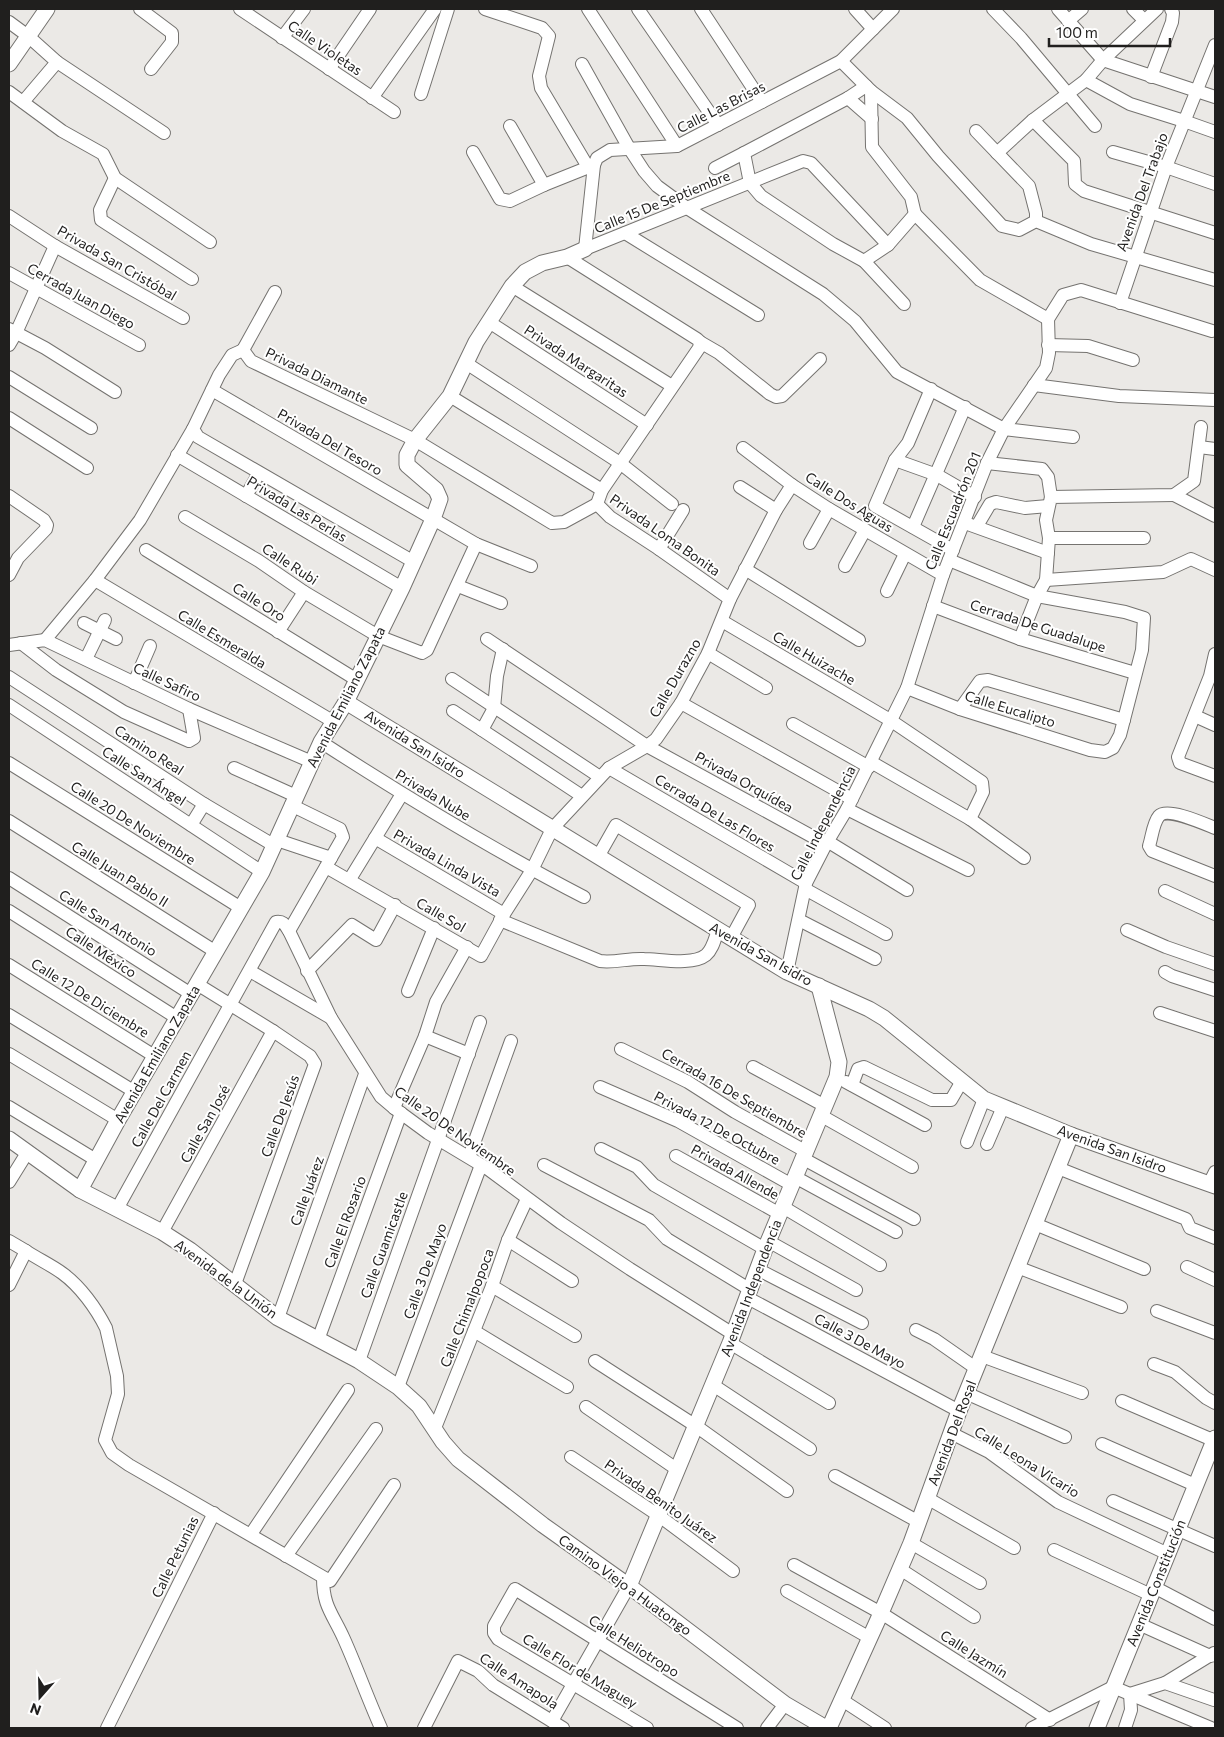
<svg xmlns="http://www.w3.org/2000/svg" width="1224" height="1737" font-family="Commissioner,sans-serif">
<rect width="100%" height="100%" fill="#ebe9e6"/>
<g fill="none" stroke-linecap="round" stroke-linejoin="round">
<g stroke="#757370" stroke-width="14">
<g id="minor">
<polyline points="140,9 172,33 172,42 151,69"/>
<polyline points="240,9 394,112"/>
<polyline points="485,9 542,28 549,36 539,76 541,88 588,167"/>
<polyline points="588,9 677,146"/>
<polyline points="638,9 718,125"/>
<polyline points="701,9 762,102"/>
<polyline points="855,9 873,29"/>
<polyline points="993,9 1021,38 1095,126"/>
<polyline points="1058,9 1103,60 1215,97"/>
<polyline points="1133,9 1144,20"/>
<polyline points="1068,21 1082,9"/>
<polyline points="9,22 28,36 57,62 23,102"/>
<polyline points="282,38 304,9"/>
<polyline points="841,61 871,91 872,147 911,197 915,214"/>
<polyline points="57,62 164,133"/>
<polyline points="582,64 629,148 644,171 657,186 687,208 823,294 855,321 897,372 1004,429 1073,437"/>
<polyline points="329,69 370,9"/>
<polyline points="1151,77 1172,22 1173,13 1171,9"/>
<polyline points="1086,80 1130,104 1184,121 1215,132"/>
<polyline points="866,86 848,98 744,153 750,183 761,196 833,244 864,261 904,304"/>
<polyline points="871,91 907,118 938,156 1002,226 1019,230 1036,221 1091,244 1215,280"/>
<polyline points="9,92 62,131 103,154 115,178 210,242"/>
<polyline points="421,94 448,9"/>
<polyline points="372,98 435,9"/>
<polyline points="848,98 872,119"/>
<polyline points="1033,120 1074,161 1075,184 1084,191 1215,233"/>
<polyline points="510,126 544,185"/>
<polyline points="976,131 1029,186 1036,213 1036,221"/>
<polyline points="473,152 500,199 510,201 544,185 594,165"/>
<polyline points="1113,152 1166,167 1215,184"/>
<polyline points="997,153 1033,120 1086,80 1103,60 1157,9"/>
<polyline points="715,168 744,153"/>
<polyline points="115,178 100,210 101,220 192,279"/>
<polyline points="915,214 980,280 1048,319"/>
<polyline points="9,216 55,246 183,318"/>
<polyline points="625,233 758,315"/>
<polyline points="888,245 811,163 803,161 585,249 594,165 597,158 610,150 677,146 841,61 893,9"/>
<polyline points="567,257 697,339 700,342 699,348 602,490 597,504 610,517 659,549 730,599"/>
<polyline points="864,261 888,245 915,214"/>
<polyline points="9,273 139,345"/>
<polyline points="512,286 672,386"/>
<polyline points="1120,303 1166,167 1215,45"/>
<polyline points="489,322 647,425"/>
<polyline points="9,329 45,348 115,392"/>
<polyline points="700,342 719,353 770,394 776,397 782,396 820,359"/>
<polyline points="9,345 16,333 55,246"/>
<polyline points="1048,345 1088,346 1133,360"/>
<polyline points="243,350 251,361 415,440 552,523 564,522 597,504"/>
<polyline points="243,350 232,355 219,375 193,429 198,437 414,562"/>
<polyline points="243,350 275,292"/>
<polyline points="466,363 620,463 672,504"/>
<polyline points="9,377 91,428"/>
<polyline points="1034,385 1119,396 1215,400"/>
<polyline points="931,389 908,443 895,460 875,506 953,550"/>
<polyline points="212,390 476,544 531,566"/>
<polyline points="450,396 602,490"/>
<polyline points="9,418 87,468"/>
<polyline points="1199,447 1215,449"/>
<polyline points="743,448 792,485 829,509 943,575"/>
<polyline points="177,455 402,588"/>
<polyline points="895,460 937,475 975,497"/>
<polyline points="987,463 1042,469 1048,477 1051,497"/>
<polyline points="740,487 776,510"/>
<polyline points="1174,495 1215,516"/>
<polyline points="9,496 44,520 47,525 46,529 18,558 9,575"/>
<polyline points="246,496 259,473"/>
<polyline points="185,517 259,561 304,592 378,636 422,653 427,650 476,544"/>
<polyline points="965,523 1048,553"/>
<polyline points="977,526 990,504 996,502 1025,508 1048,506"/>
<polyline points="913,527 965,407"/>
<polyline points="1049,538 1144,538"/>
<polyline points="810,543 829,509"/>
<polyline points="659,549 683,510"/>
<polyline points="146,550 357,680"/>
<polyline points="845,566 865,530"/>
<polyline points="745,569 859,640"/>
<polyline points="95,580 334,722"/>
<polyline points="1046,580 1163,572 1191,559 1215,570"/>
<polyline points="458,586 501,603"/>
<polyline points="887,591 905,554"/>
<polyline points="933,606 1020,639 1135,673"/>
<polyline points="722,621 890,720 982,782 983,792 970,819"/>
<polyline points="84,623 116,639"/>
<polyline points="278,632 304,592"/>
<polyline points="487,639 647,746 826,844"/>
<polyline points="1020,639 1037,596 1046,580 1049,538 1046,520 1051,497 1174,495 1194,481 1201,427"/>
<polyline points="45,640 95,580 140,520 193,429"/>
<polyline points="21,643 56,670 124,712 189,741 194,738 189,709"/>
<polyline points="9,645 45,640 189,709 312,762"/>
<polyline points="503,649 497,676 494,708 482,730 582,796"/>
<polyline points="708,653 766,688"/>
<polyline points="1215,654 1210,676 1178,757 1180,763 1215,776"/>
<polyline points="86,659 105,620"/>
<polyline points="9,677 204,804 275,846"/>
<polyline points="452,679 600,777"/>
<polyline points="134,683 150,646"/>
<polyline points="907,688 960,709 1090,750 1105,752 1113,748 1120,735 1142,650 1144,618 1125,612 1037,596 949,560"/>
<polyline points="681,703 852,799"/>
<polyline points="9,705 262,872"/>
<polyline points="960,709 980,681 988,680 1124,720"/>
<polyline points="453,711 482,730"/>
<polyline points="1195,716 1215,725"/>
<polyline points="793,724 869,767"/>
<path d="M321 742C406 797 493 850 584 897"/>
<polyline points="871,762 970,819 1024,858"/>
<polyline points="9,763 241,908"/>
<polyline points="234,768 296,796"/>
<polyline points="609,768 806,883"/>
<polyline points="847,809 968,870"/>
<polyline points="9,821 216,952"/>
<polyline points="191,825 204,804"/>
<path d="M1215 828C1205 824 1167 807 1159 816 1153 823 1152 837 1149 846L1152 851 1215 876"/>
<polyline points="375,838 504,914"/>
<polyline points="277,840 331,858"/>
<polyline points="827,841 907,890"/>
<polyline points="599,855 616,825 749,905 731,938"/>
<polyline points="326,867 481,956 504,914 532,870 552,829 609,768 647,746 656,739 681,703 708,653 730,599 776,510 792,485"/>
<polyline points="9,878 191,994"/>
<polyline points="350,879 402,794"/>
<polyline points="805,889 886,934"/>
<polyline points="1165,891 1215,914"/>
<polyline points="9,911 177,1018"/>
<path d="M500 920 600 961C615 963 629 958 644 959 660 959 692 966 706 955 713 949 715 938 718 930"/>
<polyline points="799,920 875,959"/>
<polyline points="1127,930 1166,947 1215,964"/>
<polyline points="289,931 343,837 340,829 291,805"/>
<polyline points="9,965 156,1057"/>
<polyline points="250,971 331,1018"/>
<polyline points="307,971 352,925 376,940 395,905"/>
<polyline points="787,972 806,883 826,844 847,809 907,688 943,575 987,463 1004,429 1046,368 1049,353 1048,319 1063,295 1081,290 1212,331"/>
<polyline points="1165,972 1172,976 1215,990"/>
<polyline points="197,984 273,1031 310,1056 315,1064 235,1284"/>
<polyline points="408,991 434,928"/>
<polyline points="1160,1013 1215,1031"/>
<polyline points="9,1015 135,1092"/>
<polyline points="425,1036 469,1054"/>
<polyline points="621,1049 688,1082 735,1112 805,1151"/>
<polyline points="9,1054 118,1120"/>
<polyline points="753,1067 825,1106"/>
<polyline points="846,1082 925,1125"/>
<polyline points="852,1085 858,1069 864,1067 932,1100 951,1100 962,1081"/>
<polyline points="600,1087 678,1121 792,1185"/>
<polyline points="9,1107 96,1160"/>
<polyline points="394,1108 425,1036 436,1002 467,947"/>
<polyline points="820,1115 912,1167"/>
<polyline points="967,1142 984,1099"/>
<polyline points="987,1144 1003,1107"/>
<polyline points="601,1149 637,1167 654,1185 765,1249"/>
<polyline points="676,1156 780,1214"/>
<polyline points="469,1157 511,1041"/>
<polyline points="802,1158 914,1219"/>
<polyline points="544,1165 649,1220 667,1239 749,1289"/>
<polyline points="1058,1168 1186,1219 1190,1228 1215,1238"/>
<polyline points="795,1177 896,1232"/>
<polyline points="9,1182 27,1153"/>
<polyline points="1209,1184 1215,1172"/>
<polyline points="783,1207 880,1265"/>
<path d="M117 1209 276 922C284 921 285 925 289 931L331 1018 381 1097 394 1108 428 1133 488 1169 561 1223 630 1269 733 1334"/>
<polyline points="1035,1224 1144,1269"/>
<polyline points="162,1232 273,1031"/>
<polyline points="508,1240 572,1281"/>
<polyline points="9,1241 26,1251 9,1285"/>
<polyline points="768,1241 856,1290"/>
<path d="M26 1251C38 1259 51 1265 62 1273 80 1286 96 1308 106 1328L117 1376 118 1394 105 1440 112 1453 129 1465 330 1581 394 1485"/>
<polyline points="1017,1267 1121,1307"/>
<polyline points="1187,1267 1215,1280"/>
<polyline points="757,1269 862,1323"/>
<polyline points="492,1286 575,1336"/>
<polyline points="746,1297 959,1411"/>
<polyline points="1157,1311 1215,1333"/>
<polyline points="278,1318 365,1074"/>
<polyline points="916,1330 934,1339 977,1369"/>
<polyline points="474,1331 567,1387"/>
<polyline points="318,1340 401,1113"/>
<polyline points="730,1343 829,1403"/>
<polyline points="982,1356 1082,1393"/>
<polyline points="359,1361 480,1022"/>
<polyline points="595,1361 696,1426 787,1491"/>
<polyline points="1154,1364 1175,1372 1206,1398 1215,1403"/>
<polyline points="713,1385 810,1449"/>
<polyline points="398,1387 481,1165"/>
<polyline points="966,1393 1065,1437"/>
<polyline points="1122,1401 1215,1441"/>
<polyline points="586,1407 678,1470"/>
<polyline points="435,1428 492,1286 508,1240 527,1199"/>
<polyline points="951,1433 989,1452 1058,1502 1168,1554"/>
<polyline points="1102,1444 1195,1485"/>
<polyline points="571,1457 658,1515 733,1571"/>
<polyline points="835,1476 919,1522"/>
<polyline points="927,1498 1014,1548"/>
<polyline points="1113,1501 1215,1546"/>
<polyline points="251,1534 348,1390"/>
<polyline points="911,1543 980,1583"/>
<polyline points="1054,1550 1151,1595"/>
<polyline points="286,1556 376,1429"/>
<polyline points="794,1565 881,1613 1050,1720"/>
<polyline points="900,1569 974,1617"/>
<path d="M323 1578C323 1607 333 1614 344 1639 357 1668 368 1699 381 1728"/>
<polyline points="1154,1587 1215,1619"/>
<polyline points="787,1591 870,1638"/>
<polyline points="1139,1624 1210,1656 1215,1655"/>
<polyline points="1165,1683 1214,1653"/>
<polyline points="842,1700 885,1728"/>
<polyline points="552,1721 629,1586"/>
<polyline points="107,1728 214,1513"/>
<polyline points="424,1728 458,1661 478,1671 493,1685 563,1728"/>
<polyline points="647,1728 498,1639 494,1633 494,1626 515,1589 737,1728"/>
<polyline points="767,1728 785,1704"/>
<polyline points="1032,1728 1113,1687 1211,1728"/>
<polyline points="1125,1728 1131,1710 1130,1694 1165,1683 1214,1700"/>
</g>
</g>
<g stroke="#757370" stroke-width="17">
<g id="major">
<polyline points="9,64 47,9"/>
<polyline points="346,702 787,972 869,1009 884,1018 984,1099 1071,1135 1215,1186"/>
<polyline points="9,1139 80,1190 162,1232 190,1250 278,1318 359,1361 398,1387 419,1406 443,1442 458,1459 543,1525 629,1586 785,1704 826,1728"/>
<polyline points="80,1190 118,1120 262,872 321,742 346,702 402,588 433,519 440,499 436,490 407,465 407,455 415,440 450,396 476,342 512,286 525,272 542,263 567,257 585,249"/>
<polyline points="629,1586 730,1343 765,1249 837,1077 839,1062 819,986"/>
<polyline points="829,1728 881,1613 911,1543 959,1411 1071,1135"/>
<polyline points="1097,1728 1215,1438"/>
</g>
</g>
<use href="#minor" stroke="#fff" stroke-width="12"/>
<use href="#major" stroke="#fff" stroke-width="15"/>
</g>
<g text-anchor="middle" stroke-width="4" stroke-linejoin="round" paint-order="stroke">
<g font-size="14" fill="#201f1e" stroke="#fff">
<text transform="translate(325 48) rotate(34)" y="5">Calle Violetas</text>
<text transform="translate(721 107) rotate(-27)" y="5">Calle Las Brisas</text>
<text transform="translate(1142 192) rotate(-70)" y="5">Avenida Del Trabajo</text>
<text transform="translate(662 202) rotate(-22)" y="5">Calle 15 De Septiembre</text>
<text transform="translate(117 263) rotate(30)" y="5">Privada San Cristóbal</text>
<text transform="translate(81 296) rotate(29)" y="5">Cerrada Juan Diego</text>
<text transform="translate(576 361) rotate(33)" y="5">Privada Margaritas</text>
<text transform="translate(317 376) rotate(26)" y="5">Privada Diamante</text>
<text transform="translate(330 442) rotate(30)" y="5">Privada Del Tesoro</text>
<text transform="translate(849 502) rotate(32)" y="5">Calle Dos Aguas</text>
<text transform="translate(297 509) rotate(31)" y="5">Privada Las Perlas</text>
<text transform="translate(953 511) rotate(-68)" y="5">Calle Escuadrón 201</text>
<text transform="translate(665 535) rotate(35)" y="5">Privada Loma Bonita</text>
<text transform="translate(290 564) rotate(33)" y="5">Calle Rubi</text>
<text transform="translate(259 602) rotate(32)" y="5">Calle Oro</text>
<text transform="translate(1038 626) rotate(18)" y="5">Cerrada De Guadalupe</text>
<text transform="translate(222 639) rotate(31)" y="5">Calle Esmeralda</text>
<text transform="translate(814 658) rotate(30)" y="5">Calle Huizache</text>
<text transform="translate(675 678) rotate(-60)" y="5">Calle Durazno</text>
<text transform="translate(167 682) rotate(25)" y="5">Calle Safiro</text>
<text transform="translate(346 697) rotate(-63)" y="5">Avenida Emiliano Zapata</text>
<text transform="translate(1010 709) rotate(17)" y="5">Calle Eucalipto</text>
<text transform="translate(415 744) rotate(32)" y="5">Avenida San Isidro</text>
<text transform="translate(149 750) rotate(33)" y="5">Camino Real</text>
<text transform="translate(144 776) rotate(33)" y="5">Calle San Ángel</text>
<text transform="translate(744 782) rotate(29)" y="5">Privada Orquídea</text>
<text transform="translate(433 795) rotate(31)" y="5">Privada Nube</text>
<text transform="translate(715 813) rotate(31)" y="5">Cerrada De Las Flores</text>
<text transform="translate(133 823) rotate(32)" y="5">Calle 20 De Noviembre</text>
<text transform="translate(823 823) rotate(-63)" y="5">Calle Independencia</text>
<text transform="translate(447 863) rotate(30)" y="5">Privada Linda Vista</text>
<text transform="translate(120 874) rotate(32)" y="5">Calle Juan Pablo II</text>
<text transform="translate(441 915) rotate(30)" y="5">Calle Sol</text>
<text transform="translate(108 923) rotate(32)" y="5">Calle San Antonio</text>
<text transform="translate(101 952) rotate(33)" y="5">Calle México</text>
<text transform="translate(761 954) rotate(29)" y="5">Avenida San Isidro</text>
<text transform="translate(90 998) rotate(32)" y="5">Calle 12 De Diciembre</text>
<text transform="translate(157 1054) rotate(-60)" y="5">Avenida Emiliano Zapata</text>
<text transform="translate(734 1093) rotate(30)" y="5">Cerrada 16 De Septiembre</text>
<text transform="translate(161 1099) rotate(-61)" y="5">Calle Del Carmen</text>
<text transform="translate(280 1116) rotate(-70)" y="5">Calle De Jesús</text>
<text transform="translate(205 1124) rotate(-61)" y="5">Calle San José</text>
<text transform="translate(717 1128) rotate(28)" y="5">Privada 12 De Octubre</text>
<text transform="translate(455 1131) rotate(35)" y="5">Calle 20 De Noviembre</text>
<text transform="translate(1112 1149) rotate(20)" y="5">Avenida San Isidro</text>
<text transform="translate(735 1172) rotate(29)" y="5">Privada Allende</text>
<text transform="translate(307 1191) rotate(-70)" y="5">Calle Juárez</text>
<text transform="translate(345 1222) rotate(-70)" y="5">Calle El Rosario</text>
<text transform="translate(384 1245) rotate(-70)" y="5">Calle Guamicastle</text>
<text transform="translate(425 1271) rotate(-70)" y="5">Calle 3 De Mayo</text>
<text transform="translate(226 1279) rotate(36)" y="5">Avenida de la Unión</text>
<text transform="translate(751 1288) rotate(-69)" y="5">Avenida Independencia</text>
<text transform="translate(467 1308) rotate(-69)" y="5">Calle Chimalpopoca</text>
<text transform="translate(860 1341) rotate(28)" y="5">Calle 3 De Mayo</text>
<text transform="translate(952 1433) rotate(-69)" y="5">Avenida Del Rosal</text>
<text transform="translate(1027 1462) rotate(32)" y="5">Calle Leona Vicario</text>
<text transform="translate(661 1501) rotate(35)" y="5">Privada Benito Juárez</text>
<text transform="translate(175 1557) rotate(-64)" y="5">Calle Petunias</text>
<text transform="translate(1156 1583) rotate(-68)" y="5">Avenida Constitución</text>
<text transform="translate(625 1585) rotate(36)" y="5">Camino Viejo a Huatongo</text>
<text transform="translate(634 1646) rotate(32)" y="5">Calle Heliotropo</text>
<text transform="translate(974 1654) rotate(32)" y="5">Calle Jazmín</text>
<text transform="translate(580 1671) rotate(31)" y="5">Calle Flor de Maguey</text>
<text transform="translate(519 1681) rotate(33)" y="5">Calle Amapola</text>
</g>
</g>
<rect width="1224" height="1737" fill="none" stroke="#201f1e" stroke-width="20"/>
<g transform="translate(40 1697) rotate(200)" stroke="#ffffff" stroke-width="4" paint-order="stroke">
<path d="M0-4L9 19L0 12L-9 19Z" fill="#201f1e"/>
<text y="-8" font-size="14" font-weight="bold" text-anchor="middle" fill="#201f1e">N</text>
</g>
<path d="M1049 38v8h121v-8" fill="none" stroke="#201f1e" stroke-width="2.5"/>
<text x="1056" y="38" font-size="15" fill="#201f1e" stroke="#ffffff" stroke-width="4" paint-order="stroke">100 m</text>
</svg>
